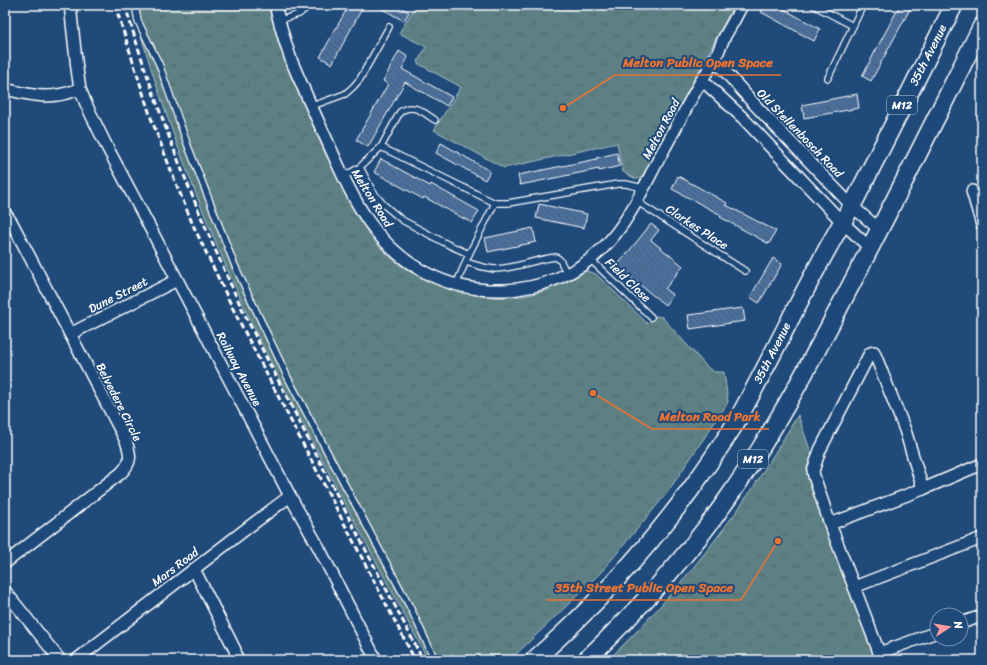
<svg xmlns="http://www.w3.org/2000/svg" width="987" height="665" font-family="Sriracha,sans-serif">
<defs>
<pattern id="grass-tufts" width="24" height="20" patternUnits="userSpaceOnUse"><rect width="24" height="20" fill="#5d8084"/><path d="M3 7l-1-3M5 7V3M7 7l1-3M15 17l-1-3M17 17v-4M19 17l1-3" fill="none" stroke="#55696b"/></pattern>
<pattern id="building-back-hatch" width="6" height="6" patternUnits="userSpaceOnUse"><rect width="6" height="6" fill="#4b6f9e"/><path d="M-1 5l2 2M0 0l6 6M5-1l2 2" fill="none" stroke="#4c5a6d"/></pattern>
</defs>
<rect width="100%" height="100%" fill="#1f4a7a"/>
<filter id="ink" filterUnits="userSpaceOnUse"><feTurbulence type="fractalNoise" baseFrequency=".025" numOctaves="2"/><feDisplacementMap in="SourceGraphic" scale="8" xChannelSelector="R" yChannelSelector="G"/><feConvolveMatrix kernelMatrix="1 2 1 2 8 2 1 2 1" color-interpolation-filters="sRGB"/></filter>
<g filter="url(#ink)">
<g fill="url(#grass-tufts)" stroke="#aec0c2">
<path d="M132 5H269C273 21 276 39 283 54 293 81 305 106 316 132 325 154 335 174 346 195 357 217 369 238 387 254 411 277 439 287 470 294 512 303 550 294 586 271L596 274 648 324 656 316 662 317 707 367 714 372H724L728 402 723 410 667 493 603 570 577 596 510 660H428C395 597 361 534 328 471 301 420 273 369 249 317 202 216 162 112 132 5Z"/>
<polygon points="416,5 734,5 642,177 636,179 623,172 617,143 504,168 434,130 461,87 417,63 426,47 399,33"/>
<path d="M798 415 883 660H608C656 614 700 562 739 508 760 478 779 446 798 415Z"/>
</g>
<g fill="url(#building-back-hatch)" stroke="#fff">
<polygon points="349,5 364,5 332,64 320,57"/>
<polygon points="375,5 397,5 409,12 404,21"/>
<polygon points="765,5 776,5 820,29 814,41 761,12"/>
<polygon points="900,5 904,5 910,9 871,81 862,76"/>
<polygon points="399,51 408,57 402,69 452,97 447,106 405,82 368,147 356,140 388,84 383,81"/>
<polygon points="857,94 859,108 804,118 802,105"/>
<polygon points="441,143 490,171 485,180 436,153"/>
<polygon points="617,153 620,166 599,171 599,169 520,185 518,175 597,159 596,158"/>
<polygon points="381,159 430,186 431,184 479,211 472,223 424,197 423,199 374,172"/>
<polygon points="678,176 727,203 726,205 776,231 769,244 720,217 721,215 672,189"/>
<polygon points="539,204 587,214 584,228 536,218"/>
<polygon points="651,224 659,230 651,240 683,266 665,289 673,295 665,305 625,273 624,274 616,267"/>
<polygon points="533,228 536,242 488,252 485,238"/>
<polygon points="773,258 782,264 759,303 750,297"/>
<polygon points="743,308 745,321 690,329 688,315"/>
</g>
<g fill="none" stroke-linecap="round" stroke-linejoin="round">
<g stroke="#fff" stroke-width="8">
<g id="service">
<polyline points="135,5 138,21 159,64 188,146 235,266 288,378 412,611 435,660"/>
<polyline points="813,5 853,26"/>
<polyline points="280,20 299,14 310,5"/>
<polyline points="828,78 863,5"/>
<polyline points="312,106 345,94 353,87 360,79 389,27"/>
<polyline points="381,147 495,203 469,254 456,285"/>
<polyline points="360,167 373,192 384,205 402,220 449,245 469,254"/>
<path d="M343 177 360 167 381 147 400 112C413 102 424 113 435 120"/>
<polyline points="636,201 745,271"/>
<polyline points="495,203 508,203 618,184 626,184 643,188"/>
<polyline points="590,259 651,317"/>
<path d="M466 262C475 265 484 268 494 269 515 269 535 259 556 257L560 260 567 274"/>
</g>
</g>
<g stroke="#fff" stroke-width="14">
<g id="minor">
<polyline points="70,5 77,69 80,89 86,104 106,145 147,222 290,496 319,548 376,660"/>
<path d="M275 5C280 24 285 44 292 62 302 86 313 110 324 134 338 164 350 195 369 222 401 267 448 292 504 290 540 289 577 274 603 248 630 221 645 184 663 151 676 128 688 104 701 81 705 75 710 68 714 61 718 53 721 44 725 36 731 26 737 15 742 5"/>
<polyline points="715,60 755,105 852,206 880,230"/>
<polyline points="702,80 742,117 842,222 870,248"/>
<path d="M5 89C18 92 32 96 46 96 58 96 69 93 80 89"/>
<polyline points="972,191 982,225"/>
<path d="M5 213 12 223 126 441C131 455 132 462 121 473L5 563"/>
<polyline points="70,334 177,280"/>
<polyline points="830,524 814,476 813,471 820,450 870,353 874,352 905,430 923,489"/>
<polyline points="194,569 227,634 235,650 237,660"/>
<polyline points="854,587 982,538"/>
<polyline points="5,591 60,660"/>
<polyline points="961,623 982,616"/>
<polyline points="879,653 937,632"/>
<polyline points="76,660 246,529 290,496"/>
<polyline points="882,660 830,524 923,489 982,464"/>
</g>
</g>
<g stroke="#fff" stroke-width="20">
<g id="primary">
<path d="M534 660C592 609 645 552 691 489 706 468 721 446 735 424 776 352 809 276 852 206L954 5"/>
<path d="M586 660C639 609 689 555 730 495 767 442 798 386 828 329 864 260 900 190 935 120 951 89 966 57 982 26"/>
</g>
</g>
<use href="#service" stroke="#1f4a7a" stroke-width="5.5"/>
<use href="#minor" stroke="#1f4a7a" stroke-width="11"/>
<use href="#primary" stroke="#1f4a7a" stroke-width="17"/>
<g stroke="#fff" stroke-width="3" stroke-dasharray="6 3" stroke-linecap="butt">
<polyline points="115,5 151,118 175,181 193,225 236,315 415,660"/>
<path d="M125 5C152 97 187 188 227 276 246 319 268 361 290 403 333 489 379 574 423 660"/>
</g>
</g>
</g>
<g text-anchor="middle" stroke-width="4" stroke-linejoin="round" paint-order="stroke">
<g fill="#1f4a7a" stroke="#bcc9d7" stroke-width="1">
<rect x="887" y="96" width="30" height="18" rx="3"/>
<rect x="738" y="450" width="30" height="18" rx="3"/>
</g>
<g font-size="11" font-weight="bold" fill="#fff">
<text x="902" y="109">M12</text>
<text x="753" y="463">M12</text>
</g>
<g font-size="12" fill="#fff" stroke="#1f4a7a">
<text transform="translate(928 55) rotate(-63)" y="4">35th Avenue</text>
<text transform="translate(661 129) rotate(-62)" y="4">Melton Road</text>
<text transform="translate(800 133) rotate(46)" y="4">Old Stellenbosch Road</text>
<text transform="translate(372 198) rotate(58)" y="4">Melton Road</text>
<text transform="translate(697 227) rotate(33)" y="4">Clarkes Place</text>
<text transform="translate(628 280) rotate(44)" y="4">Field Close</text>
<text transform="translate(118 295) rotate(-27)" y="4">Dune Street</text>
<text transform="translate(772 353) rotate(-63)" y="4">35th Avenue</text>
<text transform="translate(239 369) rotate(62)" y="4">Railway Avenue</text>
<text transform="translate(119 402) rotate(63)" y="4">Belvedere Circle</text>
<text transform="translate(175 567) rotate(-37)" y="4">Mars Road</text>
</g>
</g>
<path fill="none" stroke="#eb7230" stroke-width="1.5" d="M563 108L615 75H781M593 393L652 429H769M778 541L741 600H546"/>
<g fill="#eb7230" stroke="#1f4a7a" stroke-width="1.5">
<circle cx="563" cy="108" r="4"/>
<circle cx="593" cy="393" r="4"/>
<circle cx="778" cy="541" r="4"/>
</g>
<g font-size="13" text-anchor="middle" font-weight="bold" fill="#eb7230" stroke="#1f4a7a" stroke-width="4" stroke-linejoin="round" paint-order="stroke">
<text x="698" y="67">Melton Public Open Space</text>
<text x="710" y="421">Melton Road Park</text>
<text x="644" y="592">35th Street Public Open Space</text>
</g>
<rect width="987" height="665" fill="none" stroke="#1f4a7a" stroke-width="20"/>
<rect x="10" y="10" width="967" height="645" fill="none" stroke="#fff" stroke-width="1.5" filter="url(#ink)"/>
<g transform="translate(949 627) rotate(78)"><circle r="19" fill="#1f4a7a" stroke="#7992af"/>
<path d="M0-3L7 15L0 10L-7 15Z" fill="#ff9aa2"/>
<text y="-6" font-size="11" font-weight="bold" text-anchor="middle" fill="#ffffff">N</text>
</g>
</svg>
